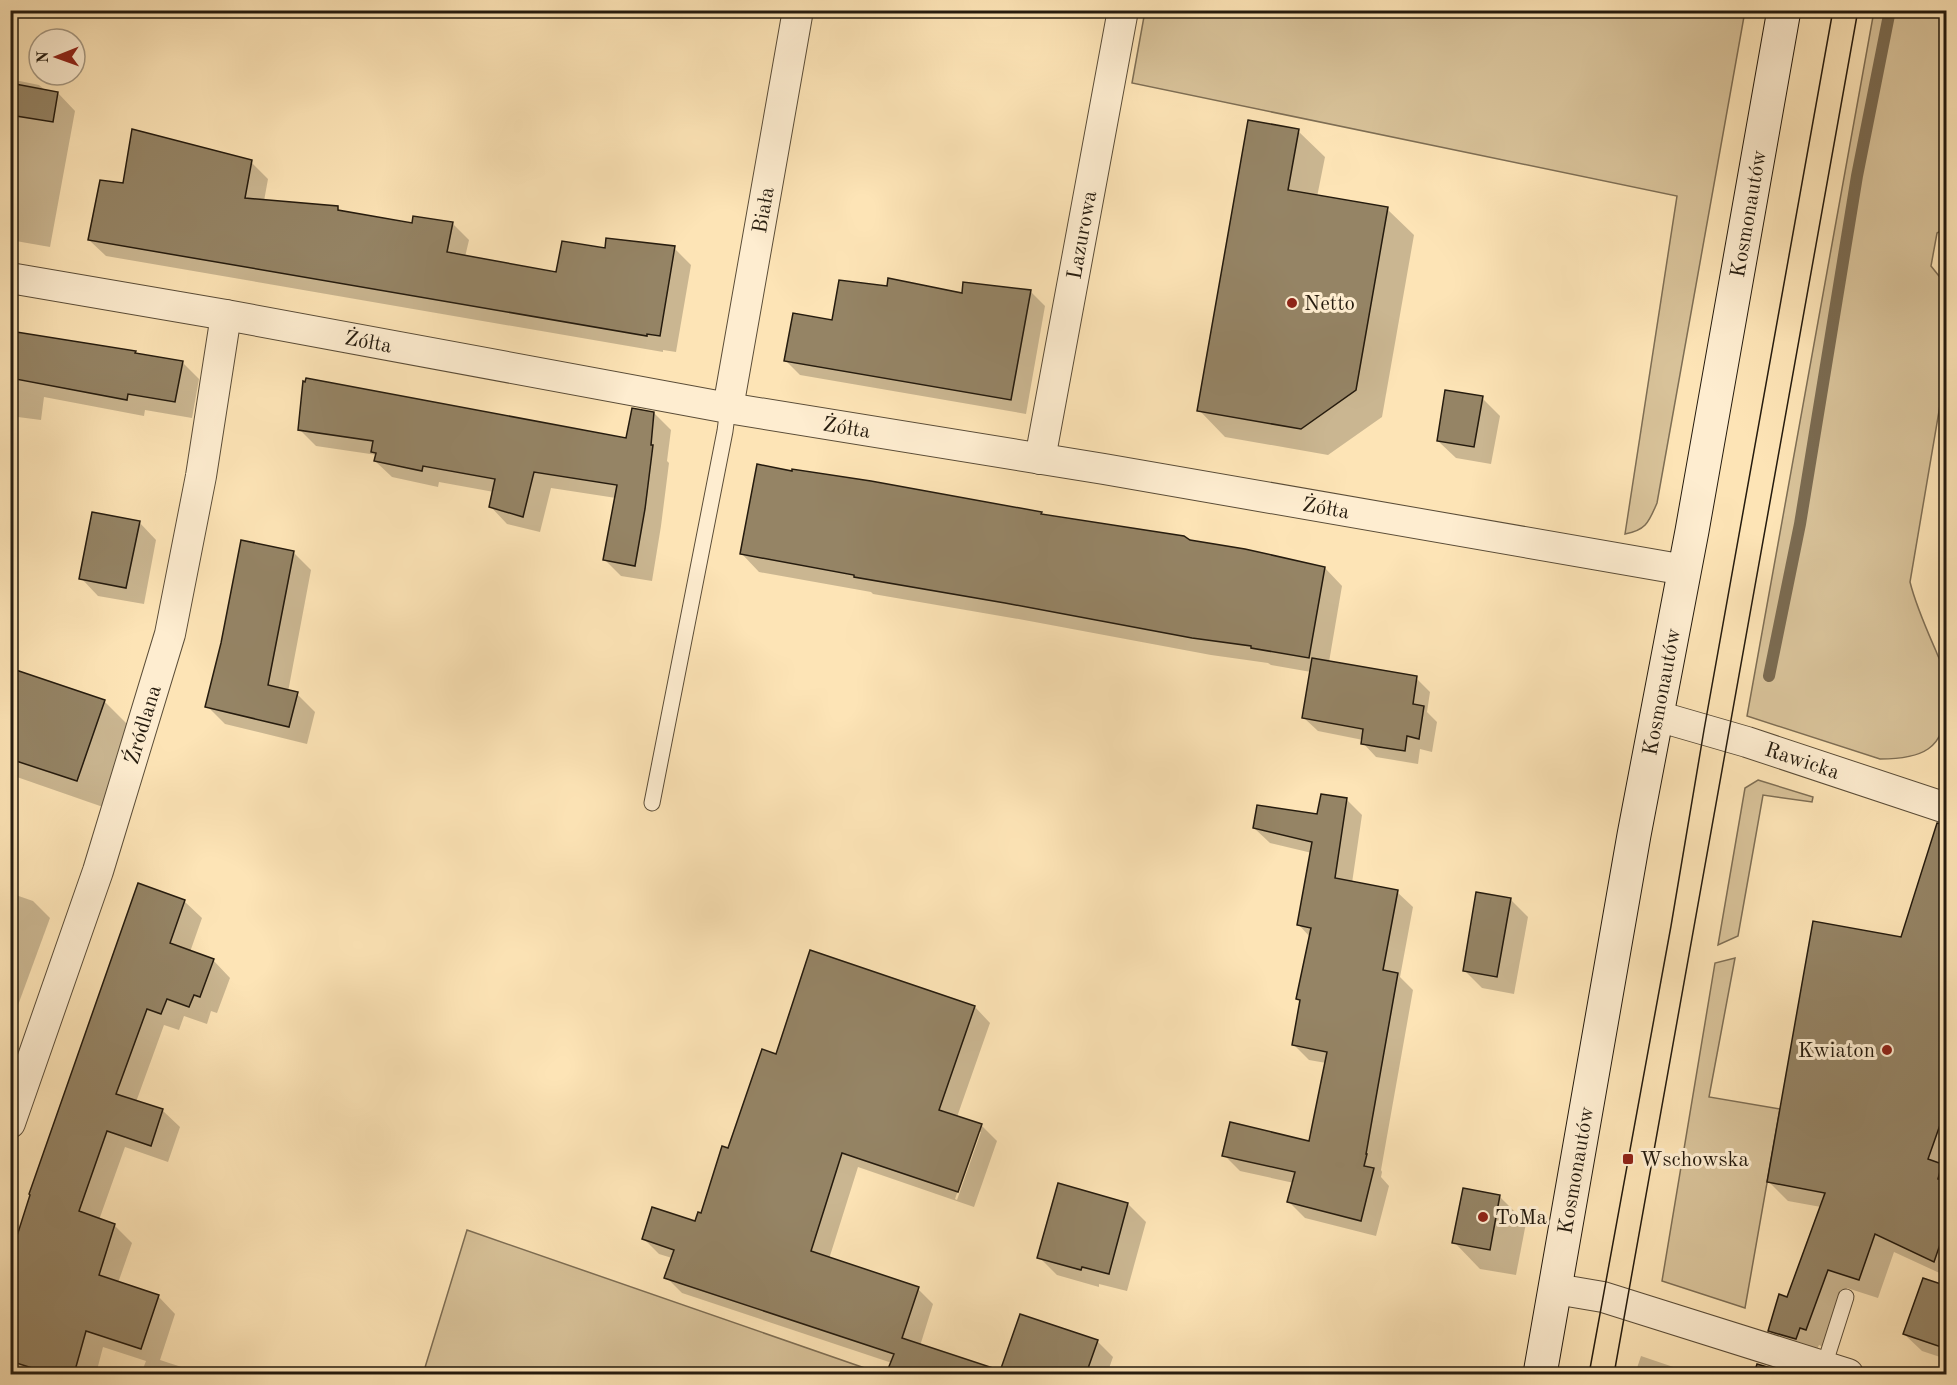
<svg xmlns="http://www.w3.org/2000/svg" width="1957" height="1385" font-family="'Old Standard TT',serif">
<rect width="100%" height="100%" fill="#fde4b6"/>
<filter id="stains"><feTurbulence type="fractalNoise" baseFrequency=".00333" numOctaves="4"/><feColorMatrix values="0 0 0 0 .2 0 0 0 0 .09 0 0 0 0 .02 0 0 0 .5 -.17"/></filter>
<radialGradient id="worn" r=".72"><stop offset=".6" stop-color="#630" stop-opacity="0"/><stop offset="1" stop-color="#630" stop-opacity=".3"/></radialGradient>
<g fill="#d8c299" stroke="#7e6e54" stroke-width="1.5">
<path d="M1145 11H1745L1657 503C1649 521 1647 530 1625 534L1677 196 1132 83Z"/>
<path d="M1874 11H1946V228L1937 233 1931 266 1939 276 1946 278V370L1910 582C1916 606 1926 628 1936 651 1939 659 1944 668 1946 677 1948 685 1946 696 1946 704 1946 750 1921 759 1880 759L1747 716Z"/>
<polygon points="1758,780 1813,797 1812,802 1763,795 1738,936 1718,945 1745,788"/>
<polygon points="1735,958 1709,1097 1780,1109 1745,1308 1662,1281 1715,963"/>
<polygon points="467,1230 882,1374 423,1374"/>
</g>
<g fill="#0003" fill-rule="evenodd">
<polygon points="10,79 39,85 46,91 58,93 75,111 50,247 10,240"/>
<polygon points="1298,131 1325,157 1317,197 1387,209 1414,235 1382,417 1328,455 1225,437 1199,410"/>
<polygon points="251,162 268,179 264,201 337,208 341,212 413,225 452,223 469,240 465,257 557,274 606,250 674,248 691,265 676,352 663,350 663,352 106,256 89,240 124,185"/>
<polygon points="1030,291 1045,306 1026,414 800,375 785,360 833,321 963,295"/>
<polygon points="10,331 182,362 199,379 192,418 145,410 144,416 44,397 41,420 10,416"/>
<polygon points="1482,398 1500,416 1491,464 1456,458 1438,441"/>
<polygon points="654,413 671,430 667,461 669,463 661,526 652,581 621,576 604,559 616,498 551,488 540,532 507,524 491,507 494,492 439,482 438,487 392,477 375,461 377,455 316,446 299,429 627,439"/>
<polygon points="1946,507 1946,549 1939,542"/>
<polygon points="1041,514 1043,516 1190,541 1325,568 1342,586 1329,662 1416,678 1430,692 1427,712 1437,722 1432,752 1420,749 1418,764 1376,757 1363,743 1363,740 1318,731 1304,718 1311,672 1271,665 1268,663 1211,655 1024,620 873,594 871,592 759,572 742,554"/>
<polygon points="139,522 156,540 144,604 98,596 81,578"/>
<polygon points="293,552 311,570 288,692 297,694 315,712 307,744 225,724 207,706"/>
<polygon points="10,680 104,701 130,727 103,807 14,776 10,773"/>
<polygon points="1346,799 1362,815 1352,883 1397,892 1413,907 1400,977 1413,990 1381,1170 1382,1172 1381,1177 1389,1186 1376,1236 1305,1218 1289,1202 1294,1183 1240,1171 1224,1155 1310,1143 1326,1063 1309,1060 1293,1044 1301,1002 1298,999 1310,937 1298,924 1312,853 1270,843 1254,828 1318,816"/>
<polygon points="1946,839 1946,1276 1894,1252 1878,1298 1847,1288 1825,1348 1819,1345 1814,1357 1788,1349 1769,1330 1788,1298 1821,1207 1788,1201 1769,1182 1902,939"/>
<polygon points="10,893 33,901 50,918 10,1027"/>
<polygon points="1510,899 1528,917 1514,994 1482,988 1464,970"/>
<polygon points="184,901 202,918 190,952 213,960 230,978 217,1013 211,1011 207,1024 184,1016 179,1030 164,1025 136,1102 162,1110 180,1127 168,1162 125,1147 99,1220 114,1225 132,1243 118,1283 158,1296 175,1314 160,1360 203,1374 141,1374 146,1361 103,1347 96,1374 29,1374 10,1366 10,1252"/>
<path d="M975 1007 990 1023 957 1117 981 1125 997 1141 974 1207 858 1167 829 1259 918 1289 933 1304 920 1346 1002 1372 1097 1341 1113 1357 1107 1374H887L892 1363 682 1293 666 1277 672 1258 659 1254 643 1238 696 1223 702 1215 729 1150 777 1056ZM978 1132H981L957 1200 955 1199Z"/>
<polygon points="1499,1196 1526,1223 1516,1275 1480,1269 1454,1242"/>
<polygon points="1128,1204 1146,1222 1127,1291 1099,1284 1099,1287 1057,1275 1039,1257"/>
<polygon points="1946,1288 1946,1365 1940,1357 1922,1351 1904,1334"/>
<polygon points="1641,1356 1694,1374 1635,1374"/>
</g>
<g fill="none" stroke-linecap="round" stroke-linejoin="round">
<polyline stroke="#7b6b51" stroke-width="12" points="1769,676 1800,524 1857,176 1890,10"/>
</g>
<g fill="#958465" stroke="#251b0e" stroke-width="1.5">
<polygon points="10,83 58,92 53,122 10,115"/>
<polygon points="1248,120 1299,129 1288,190 1388,207 1356,390 1301,429 1197,411"/>
<polygon points="132,129 252,160 245,198 338,206 338,210 412,223 413,216 453,222 447,252 556,272 562,241 605,248 606,238 675,246 660,336 647,334 647,336 88,240 100,180 123,183"/>
<polygon points="888,278 962,293 963,282 1031,290 1011,400 784,361 793,313 832,320 839,280 887,286"/>
<polygon points="10,331 136,351 135,353 183,361 175,402 128,394 127,400 10,378"/>
<polygon points="306,378 626,438 632,408 654,412 651,445 653,445 645,509 635,566 603,560 617,485 534,472 523,517 489,507 495,479 423,466 422,471 374,461 376,453 371,452 373,441 298,430 303,381 305,382"/>
<polygon points="1445,390 1483,396 1474,447 1437,441"/>
<polygon points="757,464 792,471 792,469 871,481 1042,512 1041,514 1184,536 1190,540 1245,549 1325,567 1309,658 1251,648 1251,646 1192,638 1005,603 854,577 854,575 740,554"/>
<polygon points="92,512 140,521 126,588 79,579"/>
<polygon points="241,540 294,551 268,685 298,692 289,727 205,707 221,643"/>
<polygon points="1312,658 1417,676 1413,704 1424,706 1419,739 1407,736 1405,751 1379,747 1361,744 1363,729 1302,718"/>
<polygon points="10,668 105,700 77,781 10,759"/>
<polygon points="1321,794 1347,798 1335,878 1398,890 1383,970 1398,973 1366,1154 1367,1154 1364,1166 1374,1168 1361,1221 1287,1202 1295,1172 1222,1156 1230,1122 1309,1141 1327,1052 1292,1045 1300,1000 1296,999 1311,928 1297,925 1312,842 1253,828 1257,805 1317,814"/>
<polygon points="1937,823 1947,825 1947,1105 1928,1159 1942,1164 1938,1179 1947,1181 1947,1224 1934,1262 1875,1234 1859,1280 1828,1270 1806,1330 1800,1328 1796,1339 1768,1331 1779,1294 1787,1297 1825,1193 1767,1182 1813,921 1901,937"/>
<polygon points="138,883 185,900 170,943 214,959 200,997 194,995 189,1007 167,999 161,1014 147,1009 116,1094 163,1109 151,1146 107,1131 79,1211 115,1224 99,1275 159,1295 141,1349 86,1331 74,1374 51,1374 10,1361 10,1238 16,1239 30,1195 29,1194"/>
<polygon points="1476,892 1511,898 1497,977 1463,971"/>
<polygon points="810,950 975,1006 939,1110 982,1124 958,1192 842,1153 811,1251 919,1287 902,1338 993,1368 992,1374 886,1374 894,1354 664,1278 674,1250 642,1239 652,1207 695,1221 698,1212 701,1213 722,1146 728,1148 762,1049 776,1054"/>
<polygon points="1058,1183 1128,1203 1109,1274 1082,1267 1081,1270 1037,1258"/>
<polygon points="1463,1188 1500,1195 1490,1250 1452,1243"/>
<polygon points="1923,1278 1947,1286 1947,1349 1903,1334"/>
<polygon points="1020,1314 1098,1340 1086,1374 999,1374"/>
<polygon points="1757,1364 1784,1372 1783,1374 1754,1374"/>
</g>
<g fill="none" stroke-linecap="round" stroke-linejoin="round">
<g stroke="#5b4d38" stroke-width="17">
<g id="lane">
<polyline points="652,803 725,431 728,408"/>
<polyline points="1824,1366 1846,1297"/>
</g>
</g>
<g stroke="#5b4d38" stroke-width="32">
<g id="street">
<path id="s1" d="M10 278 226 315 728 408 1104 469 1685 570"/>
<path id="s2" d="M728 408 798 10"/>
<path id="s3" d="M1040 459 1123 10"/>
<path id="s4" d="M1657 716 1747 742 1946 808"/>
<path id="s5" d="M10 1123 98 871 170 634 201 476 226 315"/>
<polyline points="1556,1289 1603,1297 1848,1374"/>
</g>
</g>
<g stroke="#251b0e" stroke-width="35">
<g id="secondary">
<path id="s6" d="M1540 1374 1634 835 1692 531 1784 10"/>
</g>
</g>
<use href="#lane" stroke="#feedd0" stroke-width="15"/>
<use href="#street" stroke="#feedd0" stroke-width="30"/>
<use href="#secondary" stroke="#feedd0" stroke-width="33"/>
<g stroke="#251b0e" stroke-width="1.5">
<polyline points="1589,1374 1671,926 1704,730 1833,10"/>
<polyline points="1614,1374 1858,10"/>
</g>
</g>
<g fill="#8f2418" stroke="#feedd0" stroke-width="2">
<circle cx="1292" cy="303" r="6"/>
<circle cx="1887" cy="1050" r="6"/>
<rect x="1622" y="1153" width="12" height="12" rx="3"/>
<circle cx="1483" cy="1217" r="6"/>
</g>
<g text-anchor="middle" stroke-width="6" stroke-linejoin="round" paint-order="stroke">
<g font-size="21" fill="#251b0e" stroke="#feedd0">
<text dy="7" stroke="none"><textPath href="#s2" startOffset="201">Biała</textPath></text>
<text dy="7" stroke="none"><textPath href="#s6" startOffset="1179">Kosmonautów</textPath></text>
<text dy="7" stroke="none"><textPath href="#s3" startOffset="228">Lazurowa</textPath></text>
<text dy="7" stroke="none"><textPath href="#s1" startOffset="364">Żółta</textPath></text>
<text dy="7" stroke="none"><textPath href="#s1" startOffset="850">Żółta</textPath></text>
<text dy="7" stroke="none"><textPath href="#s1" startOffset="1336">Żółta</textPath></text>
<text dy="7" stroke="none"><textPath href="#s6" startOffset="693">Kosmonautów</textPath></text>
<text dy="7" stroke="none"><textPath href="#s5" startOffset="420">Źródlana</textPath></text>
<text dy="7" stroke="none"><textPath href="#s4" startOffset="152">Rawicka</textPath></text>
<text dy="7" stroke="none"><textPath href="#s6" startOffset="207">Kosmonautów</textPath></text>
</g>
<g font-size="21" fill="#251b0e" stroke="#feedd0" text-anchor="start">
<text x="1304" y="310">Netto</text>
<text x="1875" y="1057" text-anchor="end">Kwiaton</text>
<text x="1640" y="1166">Wschowska</text>
<text x="1495" y="1224">ToMa</text>
</g>
</g>
<rect width="1957" height="1385" fill="none" stroke="#fde4b6" stroke-width="36"/>
<rect x="12" y="12" width="1933" height="1361" fill="none" stroke="#251b0e" stroke-width="3"/>
<rect x="18" y="18" width="1921" height="1349" fill="none" stroke="#251b0e" stroke-width="1.5"/>
<g transform="translate(57 57) rotate(269)"><circle r="28" fill="#feedd0" stroke="#a79982" stroke-width="1.5"/>
<path d="M0-4.5L10 22L0 15L-10 22Z" fill="#8f2418"/>
<text y="-9" font-size="16" font-weight="bold" text-anchor="middle" fill="#251b0e">N</text>
</g>
<rect width="100%" height="100%" filter="url(#stains)"/>
<rect width="100%" height="100%" fill="url(#worn)"/>
</svg>
